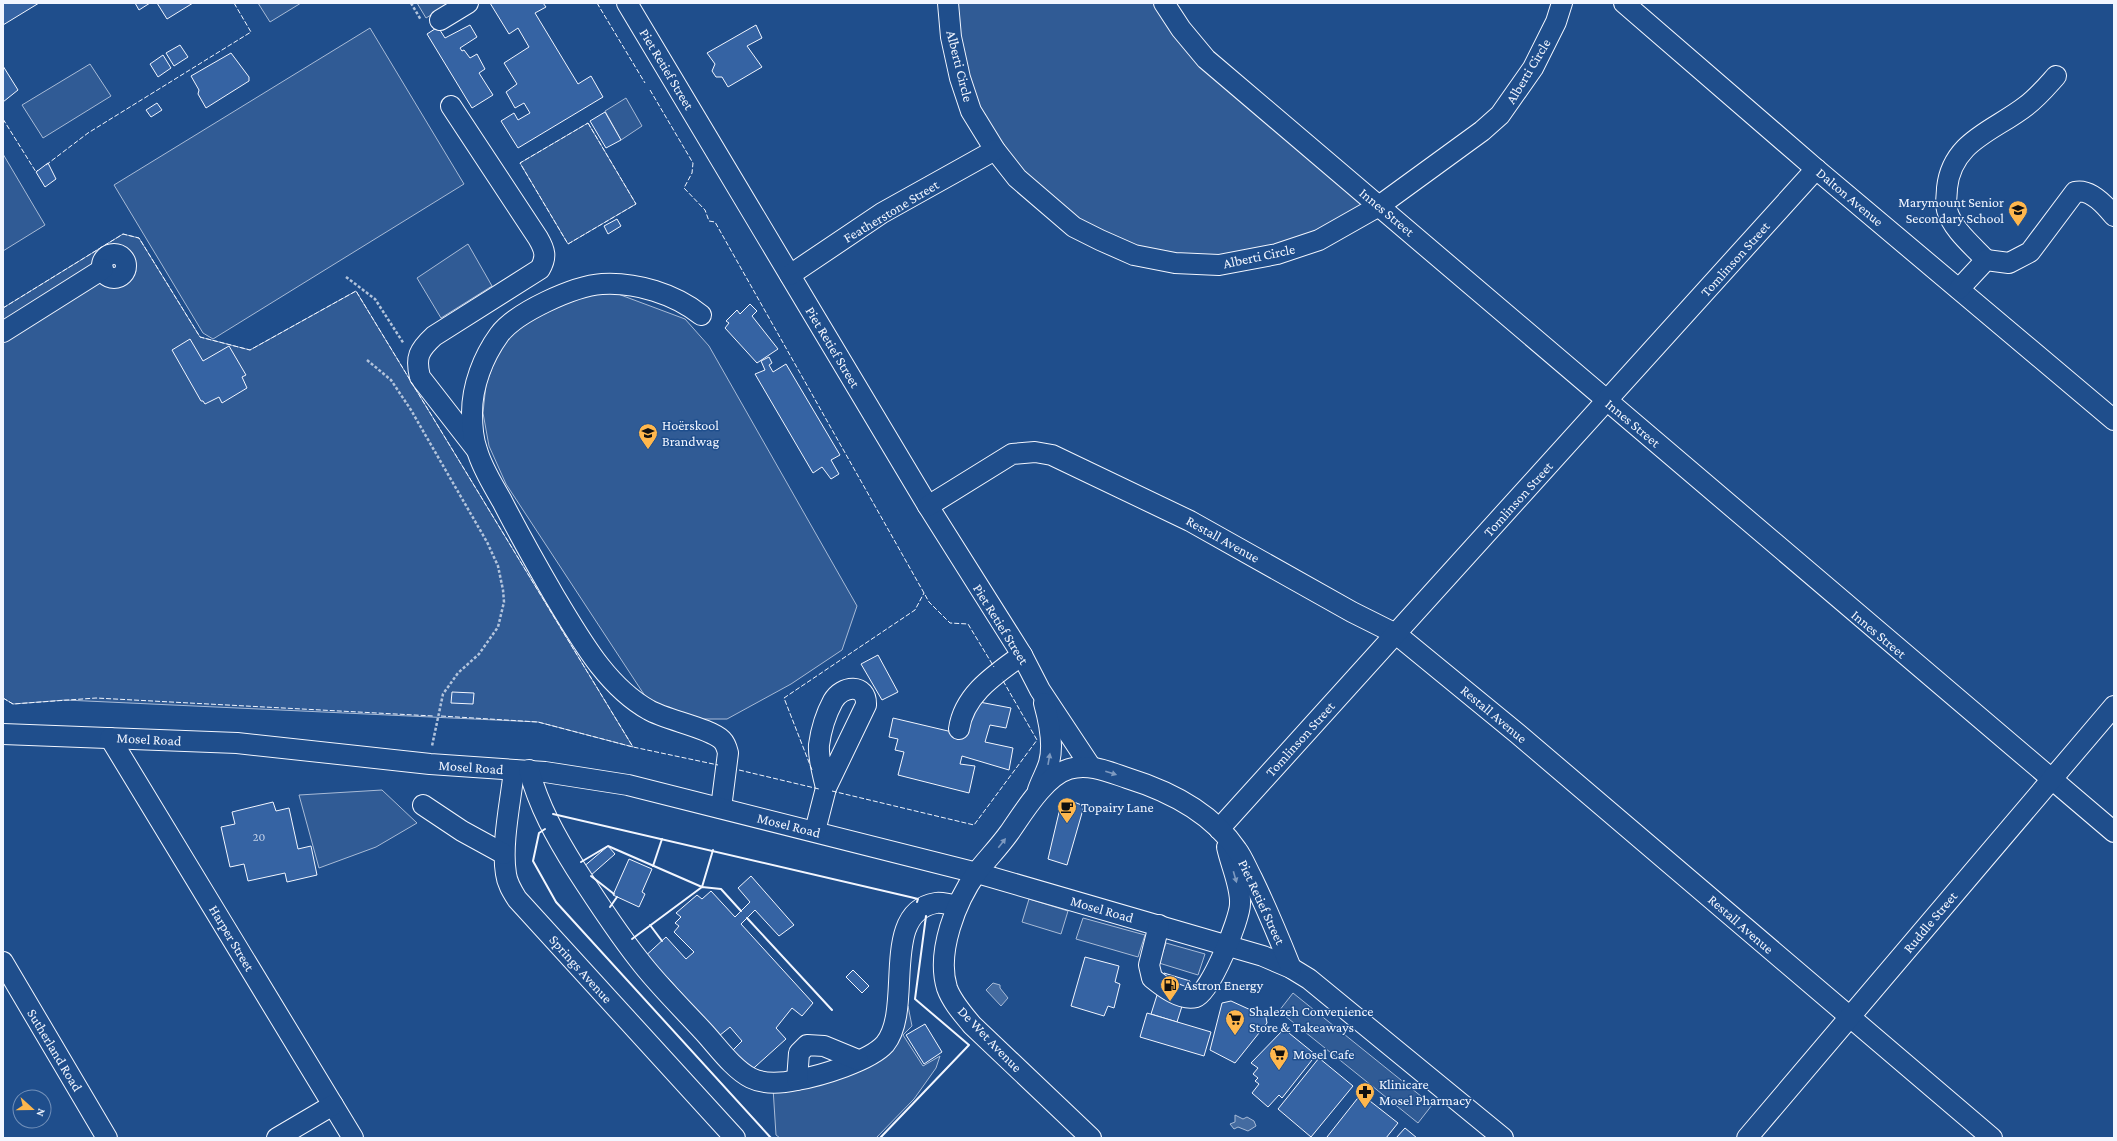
<svg xmlns="http://www.w3.org/2000/svg" width="2117" height="1141" font-family="'Crimson Pro',serif">
<rect width="100%" height="100%" fill="#1f4e8c"/>
<g fill="#305b95" stroke="#a8bbd7">
<polygon points="258,3 301,3 270,22"/>
<polygon points="417,3 451,3 426,18"/>
<polygon points="955,3 1161,3 1374,206 1304,241 1218,263 1135,262 1074,227 968,114"/>
<polygon points="370,28 464,184 213,339 203,333 114,185"/>
<polygon points="90,64 111,96 43,138 22,105"/>
<polygon points="626,98 642,126 621,140 605,111"/>
<polygon points="588,123 636,204 568,244 520,163"/>
<polygon points="3,154 45,225 3,251"/>
<polygon points="123,234 139,238 200,337 250,350 356,291 633,747 538,722 65,700 13,704 3,698 3,308"/>
<polygon points="468,244 492,286 441,318 417,278"/>
<polygon points="595,292 618,294 685,319 709,346 857,606 842,650 791,684 727,719 698,719 649,702 506,484 489,446 483,413 486,384 501,344 531,315"/>
<polygon points="382,790 417,823 376,847 319,868 299,795"/>
<polygon points="1029,899 1068,911 1061,934 1022,922"/>
<polygon points="1083,918 1145,935 1138,957 1076,939"/>
<polygon points="1166,943 1205,954 1198,975 1159,963"/>
<polygon points="1293,993 1432,1105 1418,1123 1279,1011"/>
<polygon points="908,1006 912,1026 903,1035 923,1066 940,1056 936,1068 914,1099 876,1138 780,1138 776,1135 773,1088 870,1063 902,1007"/>
</g>
<g fill="#446ba0" stroke="#a8bbd7">
<polygon points="993,983 1000,985 1000,988 1008,998 1001,1006 986,990"/>
<polygon points="1235,1115 1243,1119 1247,1117 1254,1121 1256,1126 1248,1131 1238,1127 1234,1129 1230,1124 1235,1122"/>
</g>
<g fill="#3563a3" stroke="#f2f6ff">
<polygon points="3,3 39,3 3,25"/>
<polygon points="135,3 150,3 139,10"/>
<polygon points="157,3 193,3 167,19"/>
<polygon points="490,3 543,3 546,7 535,13 578,84 591,76 603,97 518,148 501,121 514,113 518,120 530,113 524,103 515,108 506,92 517,84 504,63 529,47 518,28 509,34"/>
<polygon points="470,25 477,37 460,48 462,51 464,50 470,58 477,54 485,69 479,73 493,95 472,108 427,34 438,27 445,38"/>
<polygon points="756,25 762,38 747,46 762,67 728,87 722,77 716,77 712,71 715,64 707,53"/>
<polygon points="180,45 188,57 174,66 166,53"/>
<polygon points="231,53 249,77 249,81 206,108 198,94 199,90 191,76"/>
<polygon points="163,55 171,68 158,77 150,64"/>
<polygon points="3,66 18,90 3,102"/>
<polygon points="157,103 162,110 151,117 146,110"/>
<polygon points="605,112 621,140 606,148 590,121"/>
<polygon points="48,163 56,179 45,187 36,172"/>
<polygon points="617,219 621,226 608,234 604,226"/>
<polygon points="750,304 757,311 752,316 778,349 757,363 725,328 729,323 726,321 737,310 740,314"/>
<polygon points="190,339 203,361 229,346 246,375 242,377 247,388 222,403 219,397 205,404 203,401 201,401 172,350"/>
<polygon points="769,357 772,363 769,365 773,372 786,364 840,455 831,460 839,474 831,479 822,467 813,473 755,374 765,370 761,361"/>
<polygon points="878,655 898,692 882,700 861,664"/>
<polygon points="452,692 474,693 473,704 451,703"/>
<polygon points="974,701 1011,708 1006,728 990,725 985,742 1013,748 1009,770 962,756 960,764 975,766 969,793 898,775 904,752 895,750 898,739 889,737 893,718 965,735"/>
<polygon points="273,802 276,811 289,808 298,849 311,846 317,875 287,882 285,873 248,881 244,864 230,867 221,827 235,824 232,812"/>
<polygon points="1074,802 1084,806 1067,865 1048,859 1061,804 1071,808"/>
<polygon points="608,846 615,854 590,876 582,868"/>
<polygon points="629,859 652,869 642,892 645,894 639,907 613,895"/>
<polygon points="751,876 794,925 779,936 755,910 741,924 813,1003 802,1016 792,1008 776,1028 786,1039 746,1075 729,1054 742,1041 730,1027 714,1040 702,1016 668,978 663,983 641,960 666,937 686,959 694,952 674,932 679,926 675,923 681,917 676,913 697,895 702,899 711,891 735,917 750,902 738,888"/>
<polygon points="1085,957 1119,966 1115,982 1120,984 1114,1008 1108,1006 1104,1016 1071,1006"/>
<polygon points="853,970 869,986 862,993 846,977"/>
<polygon points="1164,973 1190,981 1177,1022 1151,1014"/>
<polygon points="1231,1001 1266,1017 1267,1023 1235,1063 1210,1050 1222,1003"/>
<polygon points="1147,1013 1211,1032 1204,1056 1140,1037"/>
<polygon points="925,1024 942,1052 924,1064 906,1035"/>
<polygon points="1284,1029 1316,1055 1282,1098 1279,1095 1268,1107 1252,1093 1259,1084 1255,1081 1258,1078 1253,1074 1258,1068 1251,1063"/>
<polygon points="1319,1058 1353,1086 1311,1137 1278,1109"/>
<polygon points="1361,1094 1398,1123 1386,1138 1329,1138 1327,1137"/>
<polygon points="1405,1128 1417,1138 1396,1138"/>
</g>
<g fill="none" stroke-linecap="round" stroke-linejoin="round">
<g stroke="#f2f6ff" stroke-width="22">
<g id="minor">
<polyline points="627,3 928,506 1022,655 1040,690 1091,767"/>
<polyline points="948,3 951,37 960,78 971,111 995,150 1017,178 1074,227 1100,240 1134,255 1175,263 1219,265 1277,254 1319,240 1379,206 1482,131 1500,115 1533,68 1556,22 1562,3"/>
<polyline points="1164,3 1181,29 1206,59 2114,832"/>
<polyline points="1624,3 1816,169 2114,420"/>
<polyline points="440,20 468,3"/>
<path d="M451 106 538 238C545 250 547 257 540 269L434 336C419 350 415 357 420 377L476 449"/>
<circle cx="114" cy="266" r="12"/>
<path d="M1986 260C1973 246 1952 229 1947 210 1945 203 1947 195 1947 188 1952 141 1994 131 2026 106 2038 97 2047 86 2056 76"/>
<polyline points="790,275 882,213 995,150"/>
<path d="M1959 289 1986 260 2009 263 2030 252 2075 192C2090 188 2106 206 2114 216"/>
<path d="M701 315C675 294 636 282 602 284 574 286 516 312 499 335 483 357 472 386 472 413 472 425 473 439 477 450 482 468 493 485 502 501 519 534 537 566 555 597 580 638 606 686 649 710 666 720 710 728 722 740 726 744 727 749 728 753L721 808"/>
<polyline points="3,332 103,269"/>
<polyline points="928,506 1012,454 1035,452 1052,455 1190,521 1352,612 1396,634 1518,734 1992,1138"/>
<path d="M959 729C964 694 996 674 1022 655"/>
<polyline points="3,734 237,743 430,764 545,772 628,785 977,873 1263,956 1291,968 1309,979 1503,1138"/>
<polyline points="110,738 353,1138"/>
<path d="M514 770C511 800 501 844 506 874 507 883 512 891 517 899L735 1138"/>
<path d="M529 770C539 807 556 837 576 869 596 900 616 931 639 960 658 985 682 1008 703 1031 717 1046 733 1069 751 1078 765 1085 783 1083 797 1080 820 1076 870 1061 885 1044 914 1009 879 912 936 903 942 902 950 905 957 905"/>
<path d="M1038 790C1041 781 1046 773 1049 763 1054 745 1049 721 1044 703"/>
<polyline points="423,805 462,831 504,854"/>
<polyline points="1219,829 1816,169"/>
<path d="M815 831 826 788 866 705C867 683 842 685 833 701 826 714 821 730 819 745 818 759 823 774 826 788"/>
<path d="M1159 925 1149 965 1152 978C1163 987 1181 1001 1196 997 1210 993 1240 919 1240 904 1241 886 1231 866 1227 847"/>
<polyline points="3,962 107,1138"/>
<polyline points="797,1080 799,1053 807,1045 824,1046 858,1060"/>
<polyline points="277,1138 333,1105"/>
<path d="M1091 1138 972 1025C963 1014 952 1002 947 988 936 952 956 901 977 872 987 859 999 847 1009 833 1023 813 1045 776 1069 769 1089 763 1109 772 1127 778 1169 791 1212 813 1237 850 1243 858 1247 869 1252 878 1266 907 1279 938 1291 968"/>
<polyline points="1747,1138 2114,706"/>
</g>
</g>
<g stroke="#b3c4dc" stroke-width="2.5" stroke-dasharray="3 2" stroke-linecap="butt">
<polyline points="411,3 421,20"/>
<polyline points="346,277 375,299 404,344"/>
<polyline points="367,360 391,380 411,410 487,542 498,566 503,590 504,602 498,627 479,654 458,673 443,694 432,746"/>
</g>
<use href="#minor" stroke="#1f4e8c" stroke-width="20"/>
<g stroke="#f2f6ff" stroke-width="1" stroke-dasharray="5 2" stroke-linecap="butt">
<polyline points="597,3 645,83"/>
<polyline points="650,90 693,163 692,173 684,188 705,210 709,221 715,222 924,593 929,602 950,623 968,624 994,667"/>
<polyline points="3,119 36,172 38,170"/>
<polygon points="588,123 636,204 568,244 520,163"/>
<polyline points="46,165 88,133 251,32 234,3"/>
<polyline points="3,308 123,234 139,238 200,337 250,350 356,291 633,747"/>
<polyline points="3,698 13,704 96,698 433,716"/>
<polyline points="441,716 538,722 633,747 718,765"/>
<polyline points="739,770 819,789"/>
<polyline points="812,770 784,698 915,610 924,593"/>
<polyline points="832,791 974,825 1037,740 1002,679"/>
</g>
<g stroke="#f2f6ff" stroke-width="2">
<polyline points="553,814 910,897 918,899 917,902"/>
<polyline points="545,829 539,833 533,861 556,902 771,1138"/>
<polyline points="581,862 608,846 702,887 713,850"/>
<polyline points="653,866 662,839"/>
<polyline points="591,876 614,894"/>
<polyline points="610,907 617,897"/>
<polyline points="747,918 832,1010"/>
<polyline points="650,925 662,941"/>
<polyline points="632,939 702,887 721,889 741,911"/>
<polyline points="880,1138 969,1045 915,999 926,916"/>
</g>
</g>
<defs><path id="oneway-solid" d="M-6-.8H1V-3.2L6.5 0L1 3.2V.8H-6Z"/></defs>
<g fill="#7e9ac0">
<use href="#oneway-solid" transform="translate(1049 759) rotate(-80)"/>
<use href="#oneway-solid" transform="translate(1111 773) rotate(18)"/>
<use href="#oneway-solid" transform="translate(1002 843) rotate(-52)"/>
<use href="#oneway-solid" transform="translate(1235 877) rotate(74)"/>
</g>
<defs>
<g id="school-pin" transform="scale(1)"><path d="M0 17L-7.5 6A9.5 9.5 0 1 1 7.5 6Z" fill="#ffb74d" stroke="#1f4e8c"/><path d="M0-5L7-2L0 1L-7-2ZM-4 1L0 2.5L4 1V4Q0 6-4 4Z" fill="#111"/></g>
<g id="cafe-pin" transform="scale(1)"><path d="M0 17L-7.5 6A9.5 9.5 0 1 1 7.5 6Z" fill="#ffb74d" stroke="#1f4e8c"/><path d="M-5.5-4.5H6V0H3Q3 3.5 0 3.5H-2.5Q-5.5 3.5-5.5 0ZM3-3.2v2h1.7v-2ZM-6 4.5H4V6H-6Z" fill="#111"/></g>
<g id="fuel-pin" transform="scale(1)"><path d="M0 17L-7.5 6A9.5 9.5 0 1 1 7.5 6Z" fill="#ffb74d" stroke="#1f4e8c"/><path d="M-5.5-6h7V0h2V4h1.3V-2.5L3-4.5l.8-.8L6-3V5H2.5V1h-1V6h-7ZM-4.2-4.7v3.2H.2V-4.7Z" fill="#111"/></g>
<g id="supermarket-pin" transform="scale(1)"><path d="M0 17L-7.5 6A9.5 9.5 0 1 1 7.5 6Z" fill="#ffb74d" stroke="#1f4e8c"/><path d="M-6-5.5h2.5l.6 2H6L4.5 2H-2.5L-4.4-4H-6ZM-1.5 3.2a1.3 1.3 0 1 0 .1 0ZM3 3.2a1.3 1.3 0 1 0 .1 0Z" fill="#111"/></g>
<g id="pharmacy-pin" transform="scale(1)"><path d="M0 17L-7.5 6A9.5 9.5 0 1 1 7.5 6Z" fill="#ffb74d" stroke="#1f4e8c"/><path d="M-2-6h4v4h4v4h-4v4h-4v-4h-4v-4h4Z" fill="#111"/></g>
</defs>
<g fill-rule="evenodd">
<use href="#school-pin" x="2018" y="210"/>
<use href="#school-pin" x="648" y="433"/>
<use href="#cafe-pin" x="1067" y="807"/>
<use href="#fuel-pin" x="1170" y="985"/>
<use href="#supermarket-pin" x="1235" y="1019"/>
<use href="#supermarket-pin" x="1279" y="1054"/>
<use href="#pharmacy-pin" x="1365" y="1092"/>
</g>
<g text-anchor="middle" stroke-width="3" stroke-linejoin="round" paint-order="stroke">
<g font-size="12" fill="#c3d1e8">
<text x="259" y="841">20</text>
</g>
<g font-size="14" fill="#f2f6ff" stroke="#1f4e8c">
<text transform="translate(960 66) rotate(76)" y="5">Alberti Circle</text>
<text transform="translate(667 69) rotate(59)" y="5">Piet Retief Street</text>
<text transform="translate(1528 71) rotate(-59)" y="5">Alberti Circle</text>
<text transform="translate(1850 197) rotate(40)" y="5">Dalton Avenue</text>
<text transform="translate(891 211) rotate(-31)" y="5">Featherstone Street</text>
<text transform="translate(1387 212) rotate(40)" y="5">Innes Street</text>
<text transform="translate(1259 256) rotate(-12)" y="5">Alberti Circle</text>
<text transform="translate(1735 259) rotate(-48)" y="5">Tomlinson Street</text>
<text transform="translate(833 347) rotate(59)" y="5">Piet Retief Street</text>
<text transform="translate(1633 423) rotate(40)" y="5">Innes Street</text>
<text transform="translate(1518 499) rotate(-48)" y="5">Tomlinson Street</text>
<text transform="translate(1223 539) rotate(29)" y="5">Restall Avenue</text>
<text transform="translate(1001 624) rotate(58)" y="5">Piet Retief Street</text>
<text transform="translate(1879 634) rotate(40)" y="5">Innes Street</text>
<text transform="translate(1494 714) rotate(40)" y="5">Restall Avenue</text>
<text transform="translate(149 739) rotate(3)" y="5">Mosel Road</text>
<text transform="translate(1300 739) rotate(-48)" y="5">Tomlinson Street</text>
<text transform="translate(471 767) rotate(4)" y="5">Mosel Road</text>
<text transform="translate(789 825) rotate(14)" y="5">Mosel Road</text>
<text transform="translate(1262 902) rotate(65)" y="5">Piet Retief Street</text>
<text transform="translate(1102 909) rotate(16)" y="5">Mosel Road</text>
<text transform="translate(1930 922) rotate(-50)" y="5">Ruddle Street</text>
<text transform="translate(1741 924) rotate(41)" y="5">Restall Avenue</text>
<text transform="translate(232 938) rotate(59)" y="5">Harper Street</text>
<text transform="translate(581 969) rotate(48)" y="5">Springs Avenue</text>
<text transform="translate(990 1039) rotate(46)" y="5">De Wet Avenue</text>
<text transform="translate(55 1050) rotate(59)" y="5">Sutherland Road</text>
</g>
<g font-size="14" fill="#f2f6ff" stroke="#1f4e8c" text-anchor="start">
<text x="2004" y="207" text-anchor="end">Marymount Senior<tspan x="2004" dy="16">Secondary School</tspan></text>
<text x="662" y="430">Hoërskool<tspan x="662" dy="16">Brandwag</tspan></text>
<text x="1081" y="812">Topairy Lane</text>
<text x="1184" y="990">Astron Energy</text>
<text x="1249" y="1016">Shalezeh Convenience<tspan x="1249" dy="16">Store &amp; Takeaways</tspan></text>
<text x="1293" y="1059">Mosel Cafe</text>
<text x="1379" y="1089">Klinicare<tspan x="1379" dy="16">Mosel Pharmacy</tspan></text>
</g>
</g>
<rect width="2117" height="1141" fill="none" stroke="#f2f6ff" stroke-width="8"/>
<g transform="translate(32 1109) rotate(111)"><circle r="19" fill="#1f4e8c" stroke="#7391ba"/>
<path d="M0-3L7 15L0 10L-7 15Z" fill="#ffb74d"/>
<text y="-6" font-size="11" font-weight="bold" text-anchor="middle" fill="#f2f6ff">N</text>
</g>
</svg>
